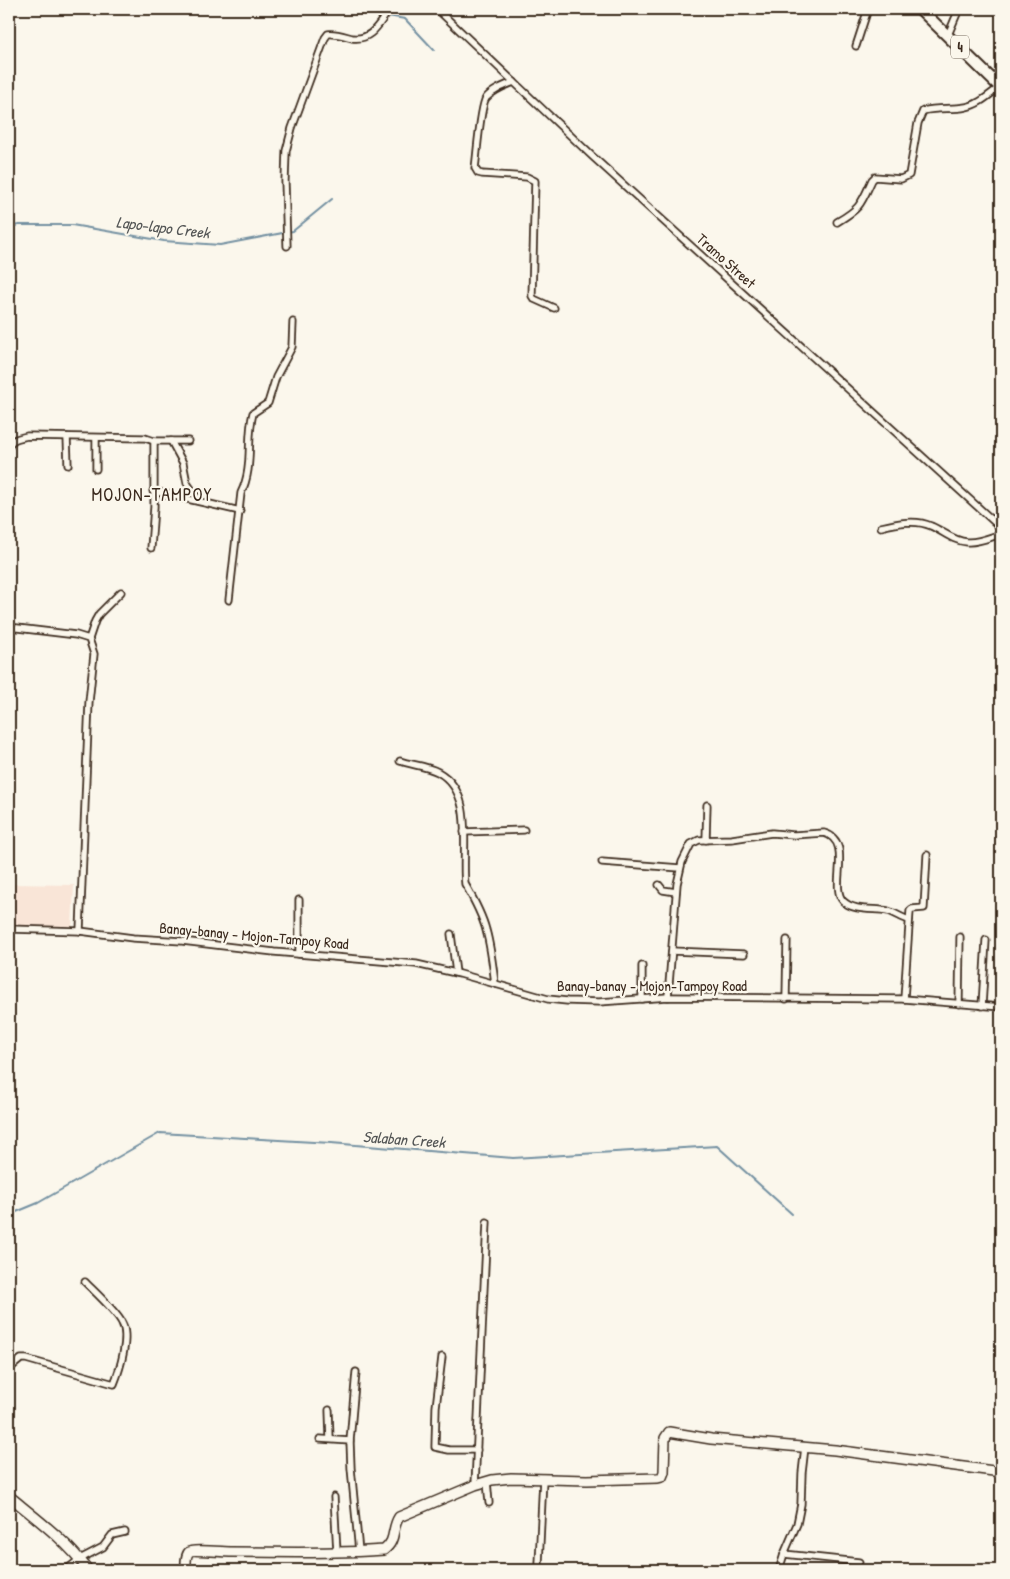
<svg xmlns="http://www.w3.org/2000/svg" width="1010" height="1579" font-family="'Patrick Hand',sans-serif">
<rect width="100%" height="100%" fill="#fbf7ec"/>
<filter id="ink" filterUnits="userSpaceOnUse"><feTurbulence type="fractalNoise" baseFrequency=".02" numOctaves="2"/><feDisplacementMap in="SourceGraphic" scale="10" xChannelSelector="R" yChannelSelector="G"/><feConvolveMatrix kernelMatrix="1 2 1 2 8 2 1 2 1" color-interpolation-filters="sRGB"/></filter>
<g filter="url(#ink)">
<polygon fill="#f9e5d7" points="9,884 74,885 72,927 9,926"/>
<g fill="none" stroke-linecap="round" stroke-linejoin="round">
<g stroke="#7491a2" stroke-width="2">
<polyline points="314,9 384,15"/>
<polyline points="388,16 405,19 434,50"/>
<polyline points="9,227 19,225 72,225 164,241 220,245 293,231 332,199"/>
<polyline points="9,1215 38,1203 160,1133 331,1143 513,1158 717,1146 792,1214"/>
</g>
<g stroke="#3b2a1e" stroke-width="9">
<g id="street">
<polyline points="437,9 592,156 1001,528"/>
<polyline points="948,35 959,9"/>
<polyline points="856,46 868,9"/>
<path d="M514 82C504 86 493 90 486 98 480 107 477 155 475 168L478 173 482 174 527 177 535 181 532 296 534 299 554 308"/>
<path d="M837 222C861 208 861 204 872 180L875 177 901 179 909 175 918 123 923 111C938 107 952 110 966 107 979 105 990 94 1000 87"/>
<path d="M287 246 285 181 286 151 292 128 325 38 328 34C336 33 344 36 352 38 372 41 379 23 390 9"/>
<polyline points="67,437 68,465"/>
<polyline points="171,441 183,463 187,483 197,497"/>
<path d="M9 446C12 438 20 438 27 436L145 438 154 441H188"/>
<polyline points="96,469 96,438"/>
<polyline points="153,491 240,511"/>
<path d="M881 527C897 523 916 519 931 526 943 531 953 541 967 542 978 543 991 537 1001 534"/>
<polyline points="151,548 154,507 154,441"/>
<path d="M229 600 241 493C254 467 246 440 253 413L268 403 276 377 292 347 293 322"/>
<polyline points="9,627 76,635 89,639 94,654 89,702 80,931"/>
<polyline points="89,639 95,621 99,614 121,592"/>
<path d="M400 761C412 765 427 766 438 772 476 793 461 848 465 884 473 898 482 914 486 930 491 948 493 966 495 984"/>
<polyline points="464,832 524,830"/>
<polyline points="706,840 707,805"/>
<polyline points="602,862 680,868"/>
<polyline points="659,885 663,890 676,892"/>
<polyline points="299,900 299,954"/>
<polyline points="9,929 80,931 133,938 182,941 274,952 416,964 460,974 548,999 567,1001 599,1002 668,997 904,999 1001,1007"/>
<polyline points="451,934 456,973"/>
<polyline points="672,951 744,954"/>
<polyline points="642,966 642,999"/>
<path d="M668 997 677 884 682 862 691 844 699 840 732 839 772 833 794 835 824 833C854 841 829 886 843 901 854 912 875 908 888 911 895 913 902 918 909 920"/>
<polyline points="786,999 787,940"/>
<polyline points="904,999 910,911 912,909 924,908 927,855"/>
<polyline points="959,1004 960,937"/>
<polyline points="982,1006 986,940"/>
<polyline points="442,1357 436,1407 435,1447 449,1450 477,1450"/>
<path d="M9 1369 21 1359H26L114 1384C120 1369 130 1337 122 1323 117 1312 95 1292 85 1282"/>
<polyline points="356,1372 350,1441 351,1468 359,1552"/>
<polyline points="329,1410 330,1439"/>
<polyline points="320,1439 350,1441"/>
<polyline points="805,1447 802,1473 801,1504 797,1524 784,1554 859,1562"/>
<polyline points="487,1481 489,1503"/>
<polyline points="475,1485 487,1222"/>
<polyline points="334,1497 337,1552"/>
<polyline points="66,1570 80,1559 103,1547 112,1535 125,1532"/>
<polyline points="540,1570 539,1564 543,1478"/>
<polyline points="779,1570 784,1554"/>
</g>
</g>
<g stroke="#3b2a1e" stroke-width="12">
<g id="secondary">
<path d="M9 1496C37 1519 67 1541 88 1570"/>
<path d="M186 1570C186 1565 185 1556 189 1552 192 1549 224 1552 231 1552 282 1552 333 1554 384 1550 397 1540 391 1529 399 1517L475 1485 492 1480 511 1478 587 1480 658 1478 662 1477 664 1472 665 1438 669 1432 711 1439 835 1450 1001 1472"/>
</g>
</g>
<g stroke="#3b2a1e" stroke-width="14">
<polyline id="highway" points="920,9 1001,88"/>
</g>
<use href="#street" stroke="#fbf7ec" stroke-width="5.5"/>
<use href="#secondary" stroke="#fbf7ec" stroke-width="9"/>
<use href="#highway" stroke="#fbf7ec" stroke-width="10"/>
</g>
</g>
<g text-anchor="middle" stroke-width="4.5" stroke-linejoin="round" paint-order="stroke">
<rect fill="#fbf7ec" stroke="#75685c" stroke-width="1" x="951" y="35.5" width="18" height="23" rx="4"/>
<g font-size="14" font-weight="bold" fill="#3b2a1e">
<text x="960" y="52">4</text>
</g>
<g font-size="15" fill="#3b2a1e" stroke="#fbf7ec">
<text transform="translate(726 261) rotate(42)" y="5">Tramo Street</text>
<text transform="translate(254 936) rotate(5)" y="5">Banay-banay - Mojon-Tampoy Road</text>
<text x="652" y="991">Banay-banay - Mojon-Tampoy Road</text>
</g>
<g font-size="16" font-style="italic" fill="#535555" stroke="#fbf7ec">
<text transform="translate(163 227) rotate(7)" y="6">Lapo-lapo Creek</text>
<text transform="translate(404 1139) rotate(4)" y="6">Salaban Creek</text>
</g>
<g font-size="18" letter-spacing="1" fill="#3b2a1e" stroke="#fbf7ec">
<text x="152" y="501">MOJON-TAMPOY</text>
</g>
</g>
<rect width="1010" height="1579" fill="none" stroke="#fbf7ec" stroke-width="30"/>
<rect x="15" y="15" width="980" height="1549" fill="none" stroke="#3b2a1e" stroke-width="2" filter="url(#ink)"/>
</svg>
